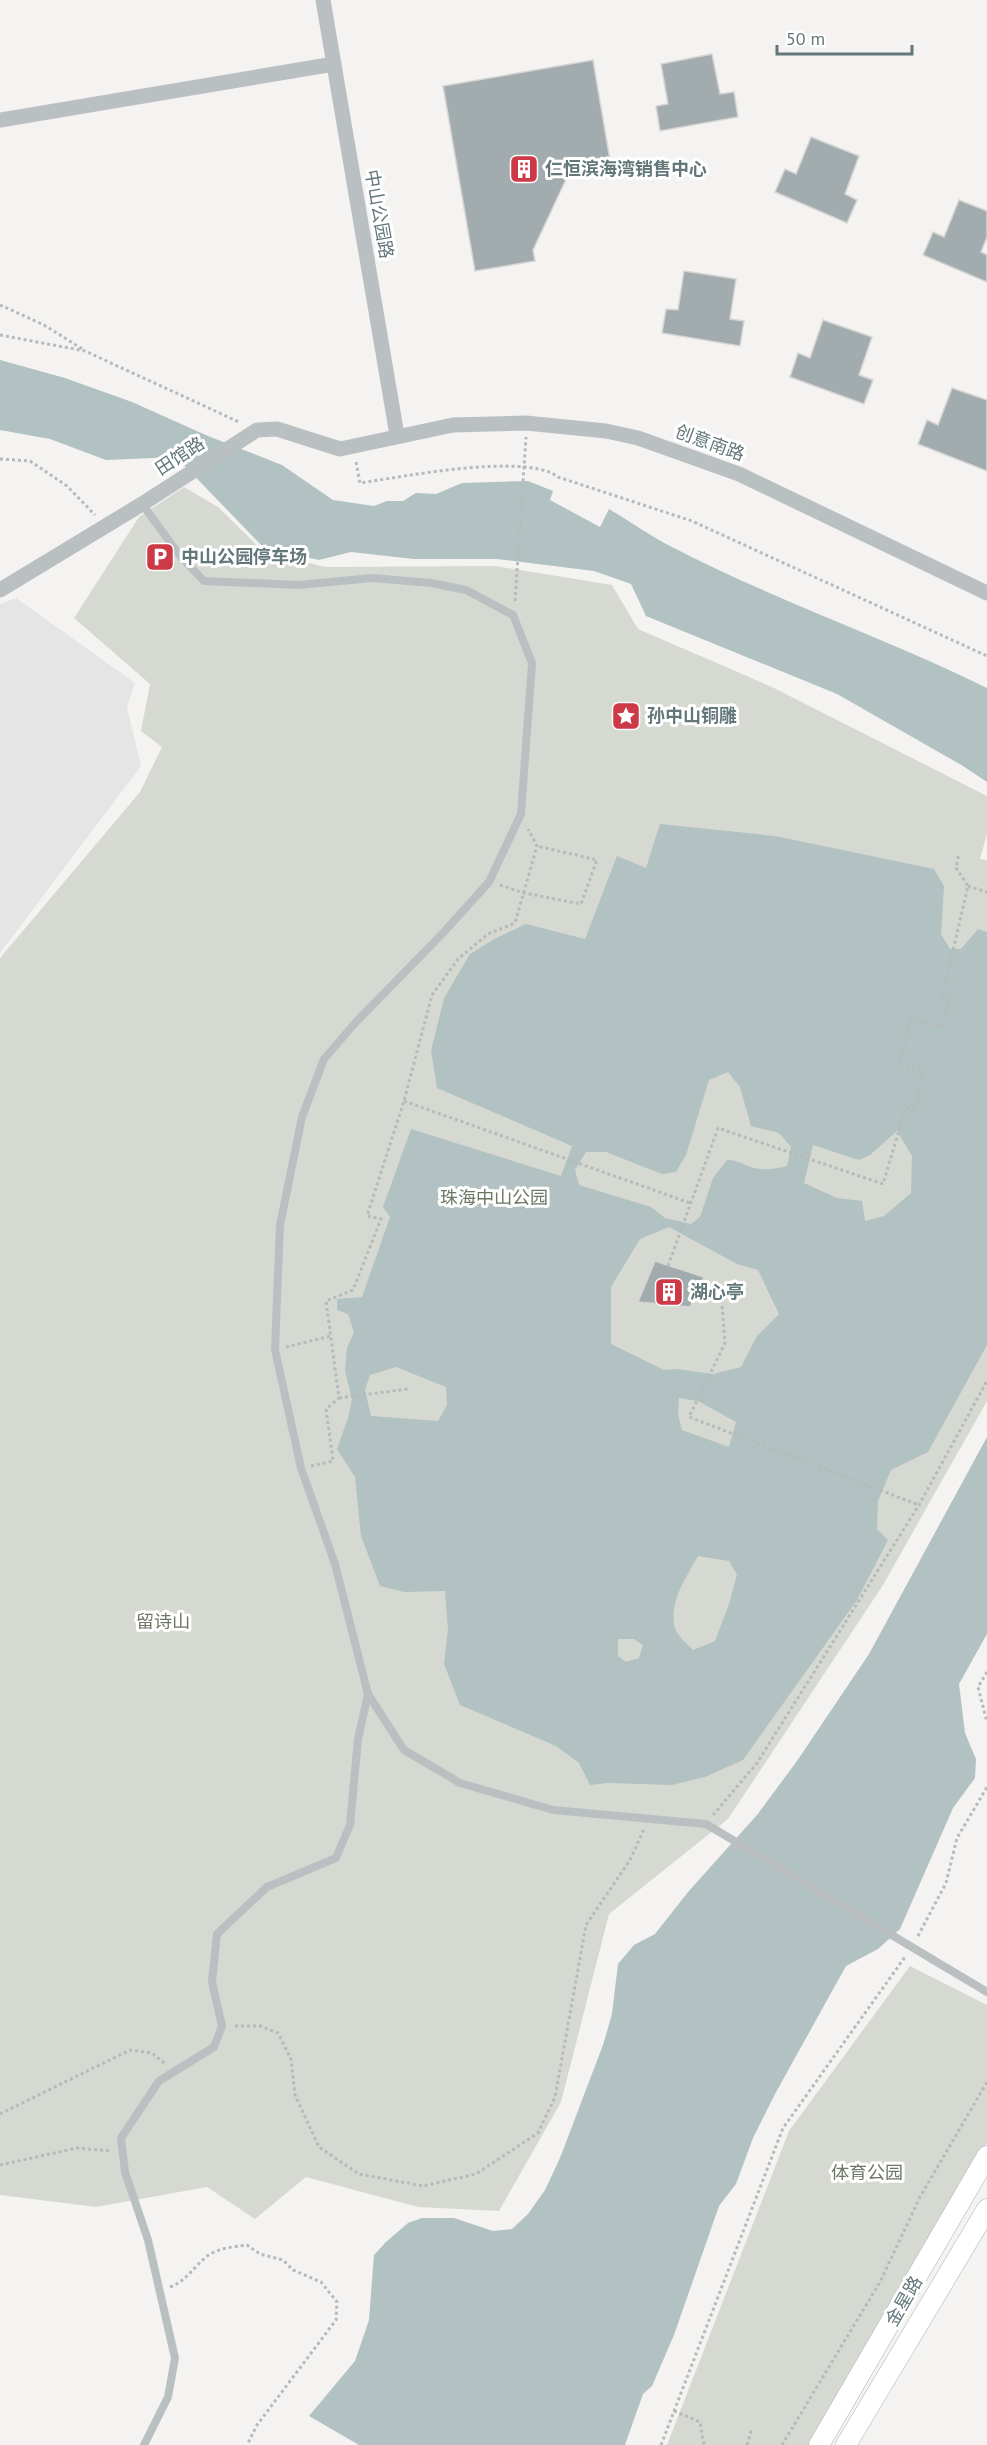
<svg xmlns="http://www.w3.org/2000/svg" width="987" height="2445" font-family="'PT Sans','Noto Sans SC',sans-serif">
<rect width="100%" height="100%" fill="#f4f3f1"/>
<polygon fill="#e5e5e5" points="16,598 135,683 127,707 141,766 0,953 0,604"/>
<g fill="#d6d9d1">
<polygon points="184,487 218,507 263,551 325,567 495,566 612,585 638,629 772,687 987,796 987,834 980,859 987,860 987,1401 883,1585 728,1819 609,1914 561,2102 499,2211 418,2207 306,2177 255,2219 207,2187 96,2207 0,2195 0,958 140,792 162,747 141,731 150,684 74,618 139,517"/>
<polygon points="910,1966 987,2005 987,2143 809,2445 667,2445 789,2131"/>
</g>
<g fill="#b2c1c1" fill-rule="evenodd">
<path d="M0 360 65 378 132 402 208 436 282 465 333 500 374 506 387 501H403L416 493 436 494 462 483 528 481 553 491 550 500 600 527 609 509C630 521 650 536 672 547 774 600 884 637 987 688V782L963 766 837 694 646 616 631 584 594 571 497 559H414L351 552 319 560 264 548 176 457 106 460 50 439 0 430Z"/>
<path d="M660 824 775 836 934 869 944 886 941 934 950 949H961L978 929 987 932V1345L928 1452 891 1470 878 1501 877 1529 888 1540 857 1600 743 1760 705 1777 672 1785 608 1783 590 1785 579 1763 556 1746 460 1705 444 1664 448 1630 445 1591 404 1592 380 1586 361 1536 355 1477 337 1449 348 1418 352 1399 345 1371 347 1348 354 1332 348 1314 337 1310V1299L362 1297 390 1217 383 1207 411 1129 561 1176 572 1146 437 1088 431 1051 444 998 470 954 496 938 526 924 585 939 617 856 646 868ZM728 1072 740 1087 751 1126 779 1133 791 1147 787 1166C775 1169 763 1171 751 1167 741 1164 739 1160 727 1160L713 1178 700 1217 691 1224 665 1218 651 1207 579 1185 575 1170 586 1152H606L662 1174 676 1172 686 1155 709 1080ZM897 1131 912 1156 911 1193 884 1216 865 1221 862 1201 837 1198 804 1183 813 1145 859 1160 870 1155ZM669 1227 737 1264 758 1270 779 1314 757 1336 741 1367 713 1374 677 1369 664 1370 611 1344V1287L640 1239ZM396 1367 446 1387 447 1405 438 1421 371 1416 365 1390 370 1375ZM679 1398 698 1401 736 1422 729 1447 682 1430 678 1415ZM698 1556 729 1561 737 1575 729 1604 715 1641 693 1650C687 1644 677 1635 675 1628 668 1603 687 1576 698 1556ZM618 1639H634L643 1645 639 1658 626 1662 618 1656Z"/>
<polygon points="987,1437 987,1634 959,1684 965,1733 976,1759 975,1778 953,1808 900,1929 878,1949 846,1966 775,2094 753,2138 736,2184 719,2206 674,2335 652,2386 643,2394 625,2445 359,2445 309,2416 355,2361 369,2320 374,2255 386,2242 408,2223 422,2218 454,2218 493,2231 512,2229 528,2214 545,2190 560,2158 603,2045 612,2014 618,1964 634,1945 655,1934 688,1892 757,1815 797,1761 869,1654"/>
</g>
<g fill="#a2acae" stroke="#d6d5d4" stroke-width="1.5">
<polygon points="712,54 720,94 734,92 738,117 660,131 656,106 668,104 661,64"/>
<polygon points="593,60 611,166 569,173 533,250 535,261 475,271 443,86"/>
<polygon points="811,137 859,156 845,194 857,200 847,223 775,192 785,169 796,174"/>
<polygon points="959,200 987,211 987,237 981,252 987,255 987,282 923,255 933,232 944,237"/>
<polygon points="684,271 736,279 730,319 744,321 740,346 662,333 666,309 678,310"/>
<polygon points="823,320 872,337 859,375 873,380 864,404 790,377 798,353 810,358"/>
<polygon points="952,388 987,400 987,471 918,444 927,420 938,425"/>
<polygon points="655,1261 704,1277 690,1307 638,1302"/>
</g>
<g fill="none" stroke-linecap="round" stroke-linejoin="round">
<g stroke="#acb4b6" stroke-width="21">
<g id="secondary">
<polyline points="819,2445 987,2156"/>
<polyline points="846,2445 987,2209"/>
</g>
</g>
<g stroke="#b6babb" stroke-width="3" stroke-dasharray="3 3" stroke-linecap="butt">
<polyline points="0,305 44,325 84,350"/>
<polyline points="0,335 85,351 239,422"/>
<polyline points="0,459 30,461 67,486 95,515"/>
<path d="M356 462 360 483C402 477 526 452 558 477L692 521 987 656"/>
<polyline points="515,601 526,437"/>
<polyline points="500,885 524,893 581,904 597,860 537,846"/>
<polyline points="968,886 987,892"/>
<polyline points="404,1101 690,1203"/>
<polyline points="668,1266 718,1128 883,1184 906,1107 915,1112 923,1071 900,1064 911,1018 942,1028 950,997 940,996 944,989 968,886 956,868 959,853"/>
<polyline points="701,1283 721,1292 725,1343 689,1417 919,1505"/>
<polyline points="286,1347 331,1336"/>
<polyline points="339,1398 408,1389"/>
<polyline points="311,1466 333,1461 326,1409 339,1398 326,1301 353,1290 381,1219 367,1216 404,1101 432,995 458,959 488,934 515,923 537,846 528,829"/>
<polyline points="987,1672 978,1687 987,1722"/>
<polyline points="713,1815 757,1763 919,1505 987,1381"/>
<polyline points="918,1936 946,1883 957,1838 987,1787"/>
<polyline points="235,2026 260,2026 278,2033 291,2059 295,2095 319,2147 359,2174 423,2186 476,2174 538,2133 555,2097 586,1925 630,1860 644,1829"/>
<polyline points="0,2114 130,2050 152,2053 164,2063"/>
<polyline points="0,2165 77,2148 112,2151"/>
<path d="M170 2287C186 2281 193 2268 206 2257 217 2248 233 2247 247 2245L260 2254 283 2260 293 2270 321 2282 337 2302 336 2320 257 2425 247 2445"/>
<polyline points="674,2411 700,2422 704,2445"/>
<polyline points="661,2445 783,2128 905,1957"/>
<polyline points="747,2445 752,2428"/>
<polyline points="782,2445 880,2282 920,2197 987,2082"/>
</g>
<g stroke="#bac0c1" stroke-width="8">
<polyline points="142,504 181,557 204,581 299,585 372,578 431,583 466,590 513,615 532,663 521,814 489,882 443,933 356,1022 324,1059 302,1117 280,1225 275,1350 301,1468 335,1564 368,1694 358,1739 350,1825 336,1858 267,1887 217,1934 212,1982 222,2026 214,2047 159,2081 121,2138 125,2172 148,2240 175,2358 168,2397 144,2445"/>
<polyline points="368,1694 404,1750 460,1783 553,1810 706,1824 987,1992"/>
</g>
<g stroke="#bac0c1" stroke-width="15">
<polyline points="323,0 397,435"/>
<polyline points="0,120 334,64"/>
<polyline points="0,590 142,504 257,430 277,429 340,449 453,425 526,423 606,431 638,438 739,474 987,593"/>
</g>
<use href="#secondary" stroke="#fff" stroke-width="20"/>
</g>
<defs>
<g id="building-square" transform="scale(1.5)"><rect x="-9" y="-9" width="18" height="18" rx="4" fill="#cd3947" stroke="#fff"/><path d="M-4-6H4V6H1V3H-1V6H-4ZM-2.5-4.3h1.7v1.8h-1.7ZM.8-4.3h1.7v1.8H.8ZM-2.5-1h1.7V.8h-1.7ZM.8-1h1.7V.8H.8Z" fill="#fff"/></g>
<g id="parking-square" transform="scale(1.5)"><rect x="-9" y="-9" width="18" height="18" rx="4" fill="#cd3947" stroke="#fff"/><path d="M-3.5-5.5H1a3.5 3.5 0 0 1 0 7H-1V5.5H-3.5ZM-1-3.4V-.6H.8a1.4 1.4 0 0 0 0-2.8Z" fill="#fff"/></g>
<g id="sight-square" transform="scale(1.5)"><rect x="-9" y="-9" width="18" height="18" rx="4" fill="#cd3947" stroke="#fff"/><path d="M0-6L1.8-2.2L6-1.7L2.9 1.2L3.7 5.4L0 3.3L-3.7 5.4L-2.9 1.2L-6-1.7L-1.8-2.2Z" fill="#fff"/></g>
</defs>
<g fill-rule="evenodd">
<use href="#building-square" x="524" y="169"/>
<use href="#parking-square" x="160" y="557"/>
<use href="#sight-square" x="626" y="716"/>
<use href="#building-square" x="669" y="1292"/>
</g>
<g text-anchor="middle" stroke-width="6" stroke-linejoin="round" paint-order="stroke">
<g font-size="18" font-weight="bold" fill="#63777a" stroke="#fff" text-anchor="start">
<text x="545" y="175">仁恒滨海湾销售中心</text>
<text x="181" y="563">中山公园停车场</text>
<text x="647" y="722">孙中山铜雕</text>
<text x="690" y="1298">湖心亭</text>
</g>
<g font-size="18" fill="#63777a" stroke="#fff">
<text transform="translate(379 214) rotate(80)" y="6">中山公园路</text>
<text transform="translate(710 443) rotate(20)" y="6">创意南路</text>
<text transform="translate(180 456) rotate(-33)" y="6">田馆路</text>
<text transform="translate(904 2301) rotate(-60)" y="6">金星路</text>
</g>
<g font-size="18" fill="#6e7765" stroke="#fff">
<text x="494" y="1204">珠海中山公园</text>
<text x="163" y="1628">留诗山</text>
<text x="867" y="2179">体育公园</text>
</g>
</g>
<path d="M777 45v9h135v-9" fill="none" stroke="#63777a" stroke-width="3"/>
<text x="786" y="45" font-size="18" fill="#63777a" stroke="#ffffff" stroke-width="4.5" paint-order="stroke">50 m</text>
</svg>
